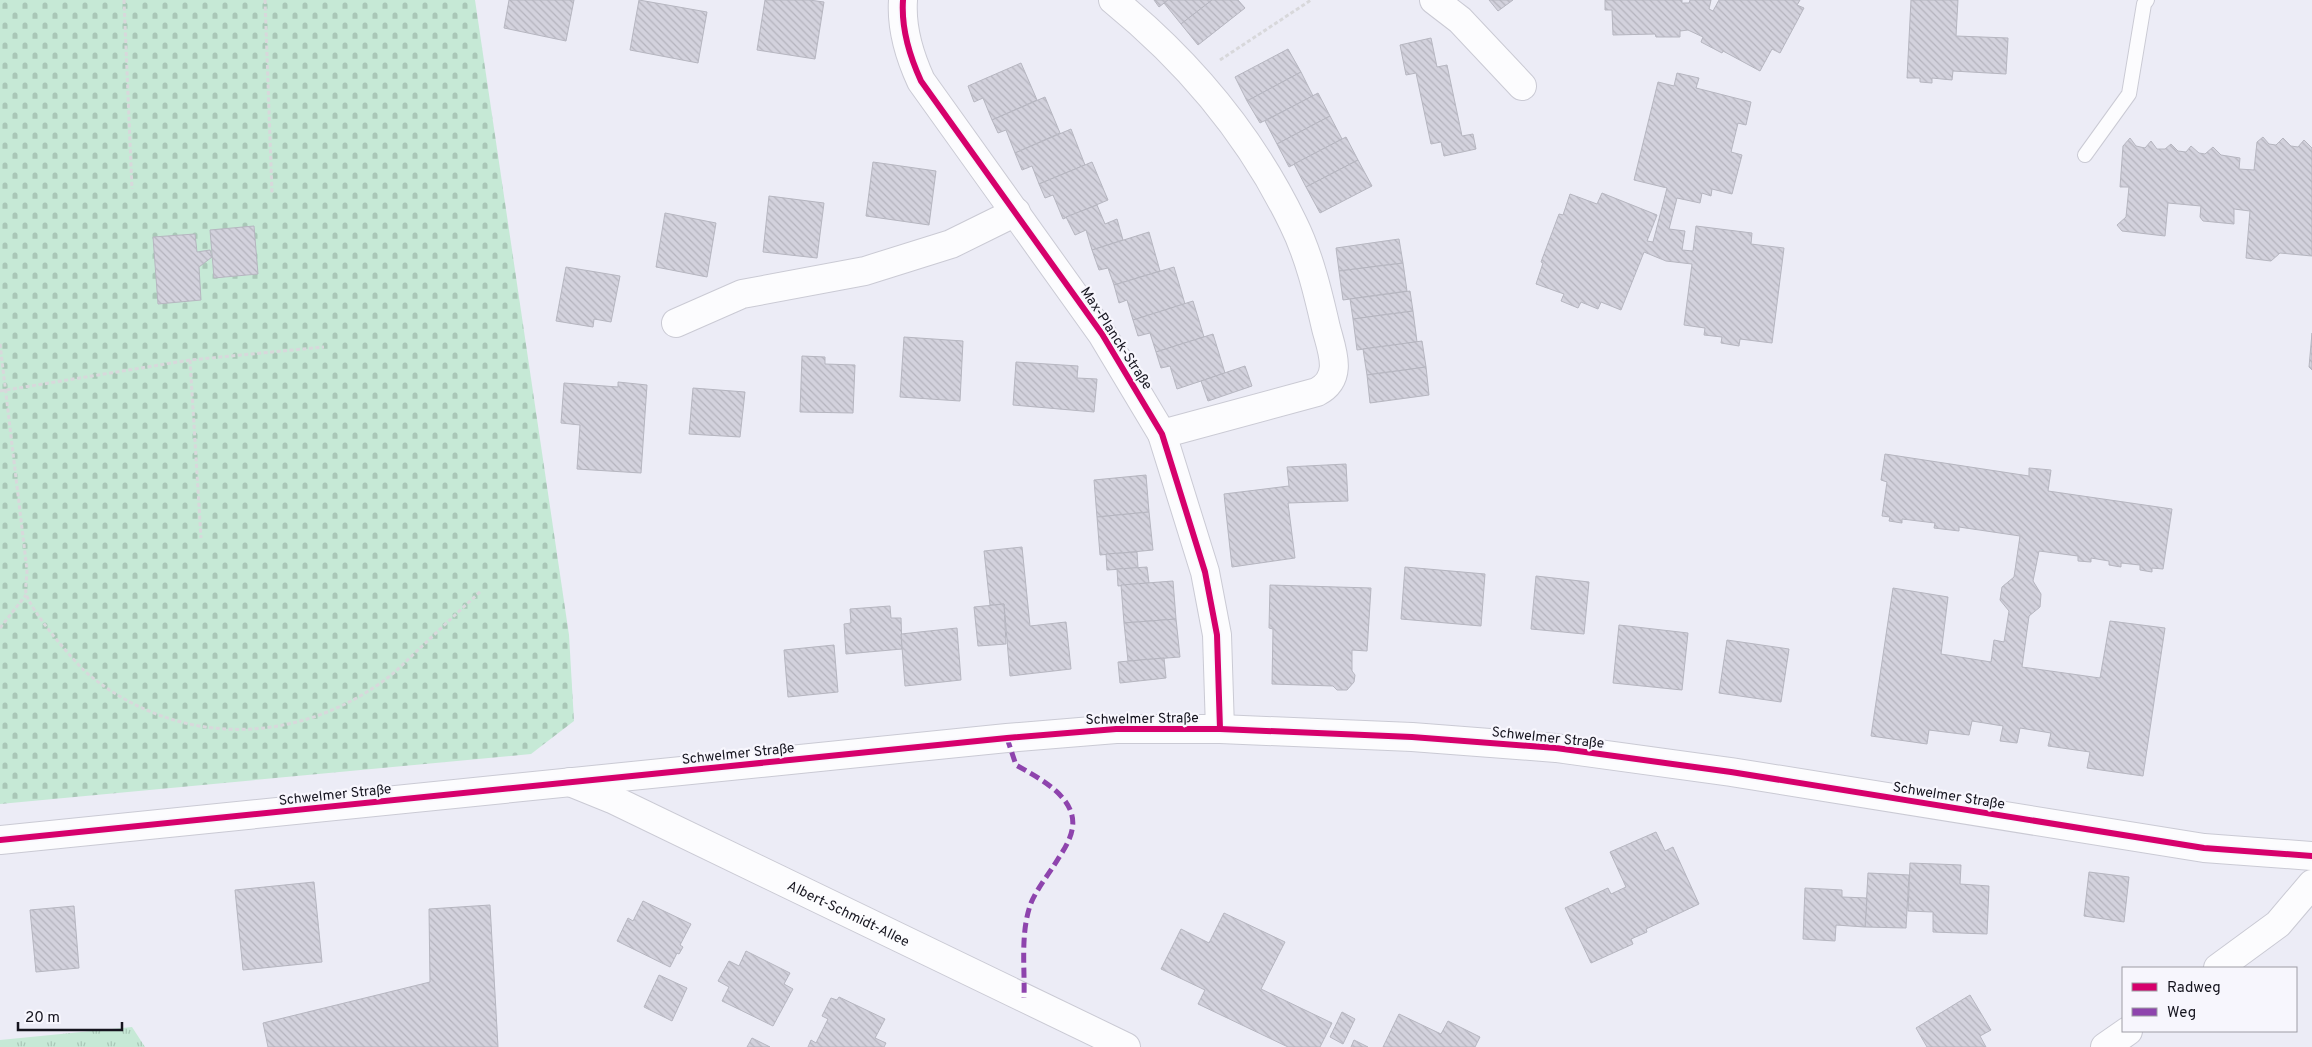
<svg xmlns="http://www.w3.org/2000/svg" width="2312" height="1047" font-family="Overpass,sans-serif">
<defs>
<pattern id="grass-tufts" width="24" height="20" patternUnits="userSpaceOnUse" patternTransform="scale(1.25)"><rect width="24" height="20" fill="#c6e9d6"/><path d="M3 7l-1-3M5 7V3M7 7l1-3M15 17l-1-3M17 17v-4M19 17l1-3" fill="none" stroke="#a9c7b7"/></pattern>
<pattern id="cemetery-stones" width="16" height="16" patternUnits="userSpaceOnUse" patternTransform="scale(1.25)"><rect width="16" height="16" fill="#c6e9d6"/><path d="M2 7V4a2 2 0 0 1 4 0v3zM10 15v-3a2 2 0 0 1 4 0v3z" fill="#a9c7b7"/></pattern>
<pattern id="building-back-hatch" width="6" height="6" patternUnits="userSpaceOnUse" patternTransform="scale(1.25)"><rect width="6" height="6" fill="#d3d2dd"/><path d="M-1 5l2 2M0 0l6 6M5-1l2 2" fill="none" stroke="#b4b3bd"/></pattern>
</defs>
<rect width="100%" height="100%" fill="#ececf6"/>
<polygon fill="url(#grass-tufts)" points="132,1027 145,1047 0,1047 0,1040"/>
<polygon fill="url(#cemetery-stones)" points="0,0 475,0 569,635 574,721 531,754 0,804"/>
<g fill="url(#building-back-hatch)" stroke="#b6b6c0">
<polygon points="509,0 574,0 566,41 504,28"/>
<polygon points="639,0 707,12 698,63 630,50"/>
<polygon points="765,0 809,0 824,2 815,59 757,50"/>
<polygon points="1154,0 1168,0 1159,7"/>
<polygon points="1168,0 1212,0 1181,24 1164,3"/>
<polygon points="1212,0 1238,0 1245,8 1198,45 1181,24"/>
<polygon points="1489,0 1513,0 1498,11"/>
<polygon points="1605,0 1682,0 1682,3 1689,3 1690,0 1711,0 1709,9 1713,11 1719,0 1800,0 1797,5 1804,8 1780,53 1772,49 1760,71 1723,51 1722,53 1701,42 1703,37 1688,30 1680,31 1680,37 1656,37 1655,34 1613,35 1612,10 1605,10"/>
<polygon points="1911,0 1958,0 1956,36 2008,38 2006,74 1953,71 1952,80 1932,78 1932,83 1920,82 1920,78 1907,78"/>
<polygon points="1431,38 1437,67 1447,65 1462,136 1473,134 1476,149 1444,156 1441,142 1431,144 1416,73 1406,75 1400,45"/>
<polygon points="1288,49 1301,72 1247,101 1235,77"/>
<polygon points="1021,63 1037,100 992,120 983,98 974,102 968,86"/>
<polygon points="1301,72 1313,96 1260,123 1247,101"/>
<polygon points="1677,73 1699,78 1696,88 1751,102 1746,125 1738,123 1731,152 1742,155 1732,194 1712,189 1711,196 1702,193 1700,203 1677,198 1669,229 1685,231 1682,250 1693,251 1696,226 1752,233 1751,244 1784,248 1772,343 1740,339 1739,346 1721,343 1722,337 1704,335 1705,328 1684,325 1692,264 1666,261 1644,252 1621,310 1601,302 1598,309 1581,302 1578,308 1561,301 1564,294 1536,284 1543,263 1541,262 1559,214 1563,215 1570,194 1597,204 1602,193 1657,215 1647,241 1653,242 1667,188 1634,180 1658,82 1674,86"/>
<polygon points="1318,93 1330,116 1277,144 1265,121"/>
<polygon points="1045,97 1060,133 1015,153 1006,130 998,133 992,120"/>
<polygon points="1330,116 1342,139 1289,167 1277,144"/>
<polygon points="1071,129 1085,165 1039,184 1032,166 1022,170 1015,153"/>
<polygon points="1346,137 1358,160 1306,187 1294,164"/>
<polygon points="2263,137 2269,144 2276,145 2283,138 2291,146 2298,147 2304,140 2312,148 2312,256 2280,253 2271,261 2246,258 2250,211 2234,209 2234,224 2203,221 2200,217 2201,206 2168,203 2165,236 2122,231 2117,225 2126,217 2129,187 2120,187 2123,146 2130,138 2136,146 2145,148 2151,141 2157,149 2165,149 2171,144 2178,151 2186,152 2191,146 2199,153 2205,154 2213,147 2221,155 2240,158 2239,169 2254,170 2257,142"/>
<polygon points="1358,160 1372,186 1320,213 1306,187"/>
<polygon points="873,162 936,171 929,225 866,216"/>
<polygon points="1092,162 1108,200 1063,219 1053,195 1045,198 1039,184"/>
<polygon points="769,196 824,203 817,258 763,252"/>
<polygon points="1097,205 1105,224 1117,219 1123,240 1092,250 1086,230 1075,235 1066,217"/>
<polygon points="665,213 716,223 707,277 656,267"/>
<polygon points="254,226 258,274 214,278 210,230"/>
<polygon points="1149,232 1160,271 1114,285 1108,268 1099,270 1092,250"/>
<polygon points="195,234 197,252 210,250 212,257 199,267 201,300 158,304 153,237"/>
<polygon points="1399,239 1403,263 1339,271 1336,248"/>
<polygon points="1403,263 1407,291 1343,300 1339,271"/>
<polygon points="566,267 620,276 611,322 594,319 593,327 556,321"/>
<polygon points="1174,267 1185,304 1133,320 1127,300 1119,303 1114,285"/>
<polygon points="1410,291 1413,311 1353,319 1350,299"/>
<polygon points="1193,301 1204,337 1156,352 1150,333 1138,336 1133,320"/>
<polygon points="1413,311 1417,342 1357,350 1353,319"/>
<polygon points="2312,333 2312,370 2309,367"/>
<polygon points="1213,334 1225,373 1177,389 1170,366 1161,368 1156,352"/>
<polygon points="904,337 963,341 960,401 900,397"/>
<polygon points="1422,341 1426,367 1367,375 1363,349"/>
<polygon points="802,356 825,357 825,364 855,365 853,413 800,412"/>
<polygon points="1016,362 1078,366 1077,378 1097,379 1094,412 1013,405"/>
<polygon points="1245,366 1252,386 1208,401 1201,381"/>
<polygon points="1426,367 1429,395 1370,403 1367,375"/>
<polygon points="618,382 647,385 641,473 577,469 580,425 561,423 564,383 618,387"/>
<polygon points="693,388 745,392 740,437 689,434"/>
<polygon points="1885,454 2029,476 2029,468 2051,470 2048,491 2172,509 2163,569 2152,568 2152,572 2140,570 2140,565 2121,563 2121,567 2109,565 2109,561 2091,558 2091,562 2078,561 2078,556 2039,551 2033,581 2041,594 2040,607 2029,616 2022,667 2100,678 2110,621 2165,628 2143,776 2087,768 2090,752 2048,746 2051,733 2020,728 2017,743 2000,741 2003,726 1972,721 1969,735 1929,730 1927,744 1871,736 1893,588 1948,597 1941,654 1991,662 1994,640 2004,642 2009,611 2000,600 2002,587 2014,577 2020,536 1959,527 1959,531 1934,528 1935,523 1902,519 1902,523 1889,521 1890,517 1882,516 1887,482 1881,480"/>
<polygon points="1346,464 1348,501 1288,503 1295,558 1232,567 1224,494 1289,486 1287,467"/>
<polygon points="1146,475 1149,512 1097,517 1094,480"/>
<polygon points="1149,512 1153,550 1100,555 1097,517"/>
<polygon points="1022,547 1030,626 1066,622 1071,669 1010,676 1004,604 990,605 984,551"/>
<polygon points="1137,552 1138,568 1107,570 1106,554"/>
<polygon points="1147,567 1149,583 1118,586 1117,569"/>
<polygon points="1405,567 1485,574 1481,626 1401,619"/>
<polygon points="1536,576 1589,582 1584,634 1531,629"/>
<polygon points="1173,581 1176,619 1124,623 1121,585"/>
<polygon points="1270,585 1371,588 1367,651 1352,650 1352,671 1355,675 1354,682 1347,690 1337,690 1333,686 1272,684 1273,629 1269,628"/>
<polygon points="1004,604 1006,644 978,646 974,607"/>
<polygon points="890,606 891,618 901,618 902,649 846,654 844,624 851,623 850,609"/>
<polygon points="1176,619 1180,657 1128,661 1124,623"/>
<polygon points="1619,625 1688,633 1682,690 1613,683"/>
<polygon points="957,628 961,680 905,686 901,634"/>
<polygon points="1727,640 1789,649 1781,702 1719,693"/>
<polygon points="834,645 838,692 788,697 784,650"/>
<polygon points="1164,658 1166,678 1120,683 1118,662"/>
<polygon points="1656,832 1665,851 1673,847 1699,904 1646,929 1647,932 1631,939 1633,944 1591,963 1565,908 1608,888 1611,894 1626,887 1610,852"/>
<polygon points="1910,863 1961,865 1960,884 1989,886 1987,934 1933,932 1933,912 1908,911"/>
<polygon points="2089,872 2129,877 2124,922 2084,916"/>
<polygon points="1868,873 1909,875 1906,928 1865,927"/>
<polygon points="314,882 322,962 243,970 235,890"/>
<polygon points="1805,888 1842,890 1842,897 1867,898 1865,927 1836,925 1835,941 1803,939"/>
<polygon points="643,901 691,924 680,945 683,947 679,954 677,953 670,967 617,941 628,918 633,921"/>
<polygon points="490,905 498,1047 268,1047 263,1023 430,982 429,909"/>
<polygon points="74,906 79,968 36,972 30,910"/>
<polygon points="1224,913 1285,942 1261,989 1332,1023 1320,1047 1288,1047 1198,1004 1205,990 1161,969 1181,929 1209,943"/>
<polygon points="746,951 790,973 784,984 793,989 773,1026 722,1001 729,987 718,981 729,961 739,966"/>
<polygon points="659,975 687,988 672,1021 644,1007"/>
<polygon points="1970,995 1991,1030 1980,1036 1986,1047 1927,1047 1916,1028"/>
<polygon points="839,997 885,1019 875,1038 886,1043 884,1047 808,1047 811,1040 816,1043 828,1019 822,1016 831,998 837,1000"/>
<polygon points="1342,1012 1355,1019 1343,1044 1330,1037"/>
<polygon points="1399,1014 1441,1034 1448,1021 1480,1037 1475,1047 1383,1047"/>
<polygon points="752,1038 770,1047 747,1047"/>
<polygon points="1354,1040 1368,1047 1351,1047"/>
</g>
<g fill="none" stroke-linecap="round" stroke-linejoin="round">
<g stroke="#cacad4" stroke-width="16">
<polyline id="service" points="2085,155 2129,94 2144,4 2147,0"/>
</g>
<g stroke="#cacad4" stroke-width="30">
<g id="minor">
<path d="M903 0C901 29 909 55 921 81L1102 334 1162 434 1205 572 1217 635 1220 729"/>
<path d="M1113 0C1189 62 1250 134 1293 223 1309 255 1318 293 1326 328 1332 351 1344 378 1317 392L1162 434"/>
<polyline points="1434,0 1460,20 1522,86"/>
<polyline points="676,323 742,294 865,271 951,244 1016,212"/>
<path id="s1" d="M570 782 612 799 1126 1047"/>
<polyline points="2218,968 2278,924 2312,884"/>
<polyline points="2105,1047 2128,1031"/>
</g>
</g>
<g stroke="#cacad4" stroke-width="30">
<polyline id="tertiary" points="0,840 1007,738 1116,729 1220,729 1412,737 1556,748 1731,772 2204,848 2312,856"/>
</g>
<g stroke="#d8d8db" stroke-width="3" stroke-dasharray="4 2.5" stroke-linecap="butt">
<polyline points="124,0 132,189"/>
<polyline points="265,0 272,193"/>
<polyline points="1220,60 1311,0"/>
<path d="M0 344 27 570C27 578 25 586 26 593 29 609 74 662 88 674 177 747 294 747 386 679 397 671 407 660 417 651 438 631 459 611 481 591"/>
<polyline points="190,360 201,538"/>
<polyline points="0,391 190,360 324,347"/>
<polyline points="0,628 26,595"/>
</g>
<use href="#service" stroke="#fcfcfe" stroke-width="14"/>
<use href="#minor" stroke="#fcfcfe" stroke-width="28"/>
<use href="#tertiary" stroke="#fcfcfe" stroke-width="28"/>
<path stroke="#8e44ad" stroke-width="5" stroke-dasharray="10 5" stroke-linecap="butt" d="M1007 738 1016 765C1039 778 1079 798 1072 830 1070 842 1059 857 1053 867 1045 879 1036 891 1031 903 1020 933 1025 967 1024 998"/>
<g stroke="#f7f6fd" stroke-width="9">
<g id="cycleway">
<path d="M903 0C901 29 909 55 921 81L1102 334 1162 434 1205 572 1217 635 1220 729"/>
<polyline points="0,840 1007,738 1116,729 1220,729 1412,737 1556,748 1731,772 2204,848 2312,856"/>
</g>
</g>
<use href="#cycleway" stroke="#d6006c" stroke-width="6"/>
</g>
<g text-anchor="middle" stroke-width="4.5" stroke-linejoin="round" paint-order="stroke">
<g font-size="14" fill="#15141e" stroke="#f7f6fd">
<text transform="translate(1117 338) rotate(57)" y="5">Max-Planck-Straße</text>
<text transform="translate(1142 718) rotate(-1)" y="5">Schwelmer Straße</text>
<text transform="translate(1548 737) rotate(6)" y="5">Schwelmer Straße</text>
<text transform="translate(738 753) rotate(-6)" y="5">Schwelmer Straße</text>
<text transform="translate(335 794) rotate(-6)" y="5">Schwelmer Straße</text>
<text transform="translate(1949 795) rotate(9)" y="5">Schwelmer Straße</text>
<text dy="5" stroke="none"><textPath href="#s1" startOffset="308">Albert-Schmidt-Allee</textPath></text>
</g>
</g>
<rect x="2122" y="967" width="175" height="65" fill="#f7f6fd" stroke="#9d9ca4"/>
<rect x="2132" y="983" width="25" height="8" fill="#d6006c" stroke="#9d9ca4"/>
<text x="2167" y="992" font-size="15" fill="#15141e">Radweg</text>
<rect x="2132" y="1008" width="25" height="8" fill="#8e44ad" stroke="#9d9ca4"/>
<text x="2167" y="1017" font-size="15" fill="#15141e">Weg</text>
<path d="M18 1022v8h104v-8" fill="none" stroke="#15141e" stroke-width="2.5"/>
<text x="25" y="1022" font-size="15" fill="#15141e" stroke="#f7f6fd" stroke-width="4" paint-order="stroke">20 m</text>
</svg>
